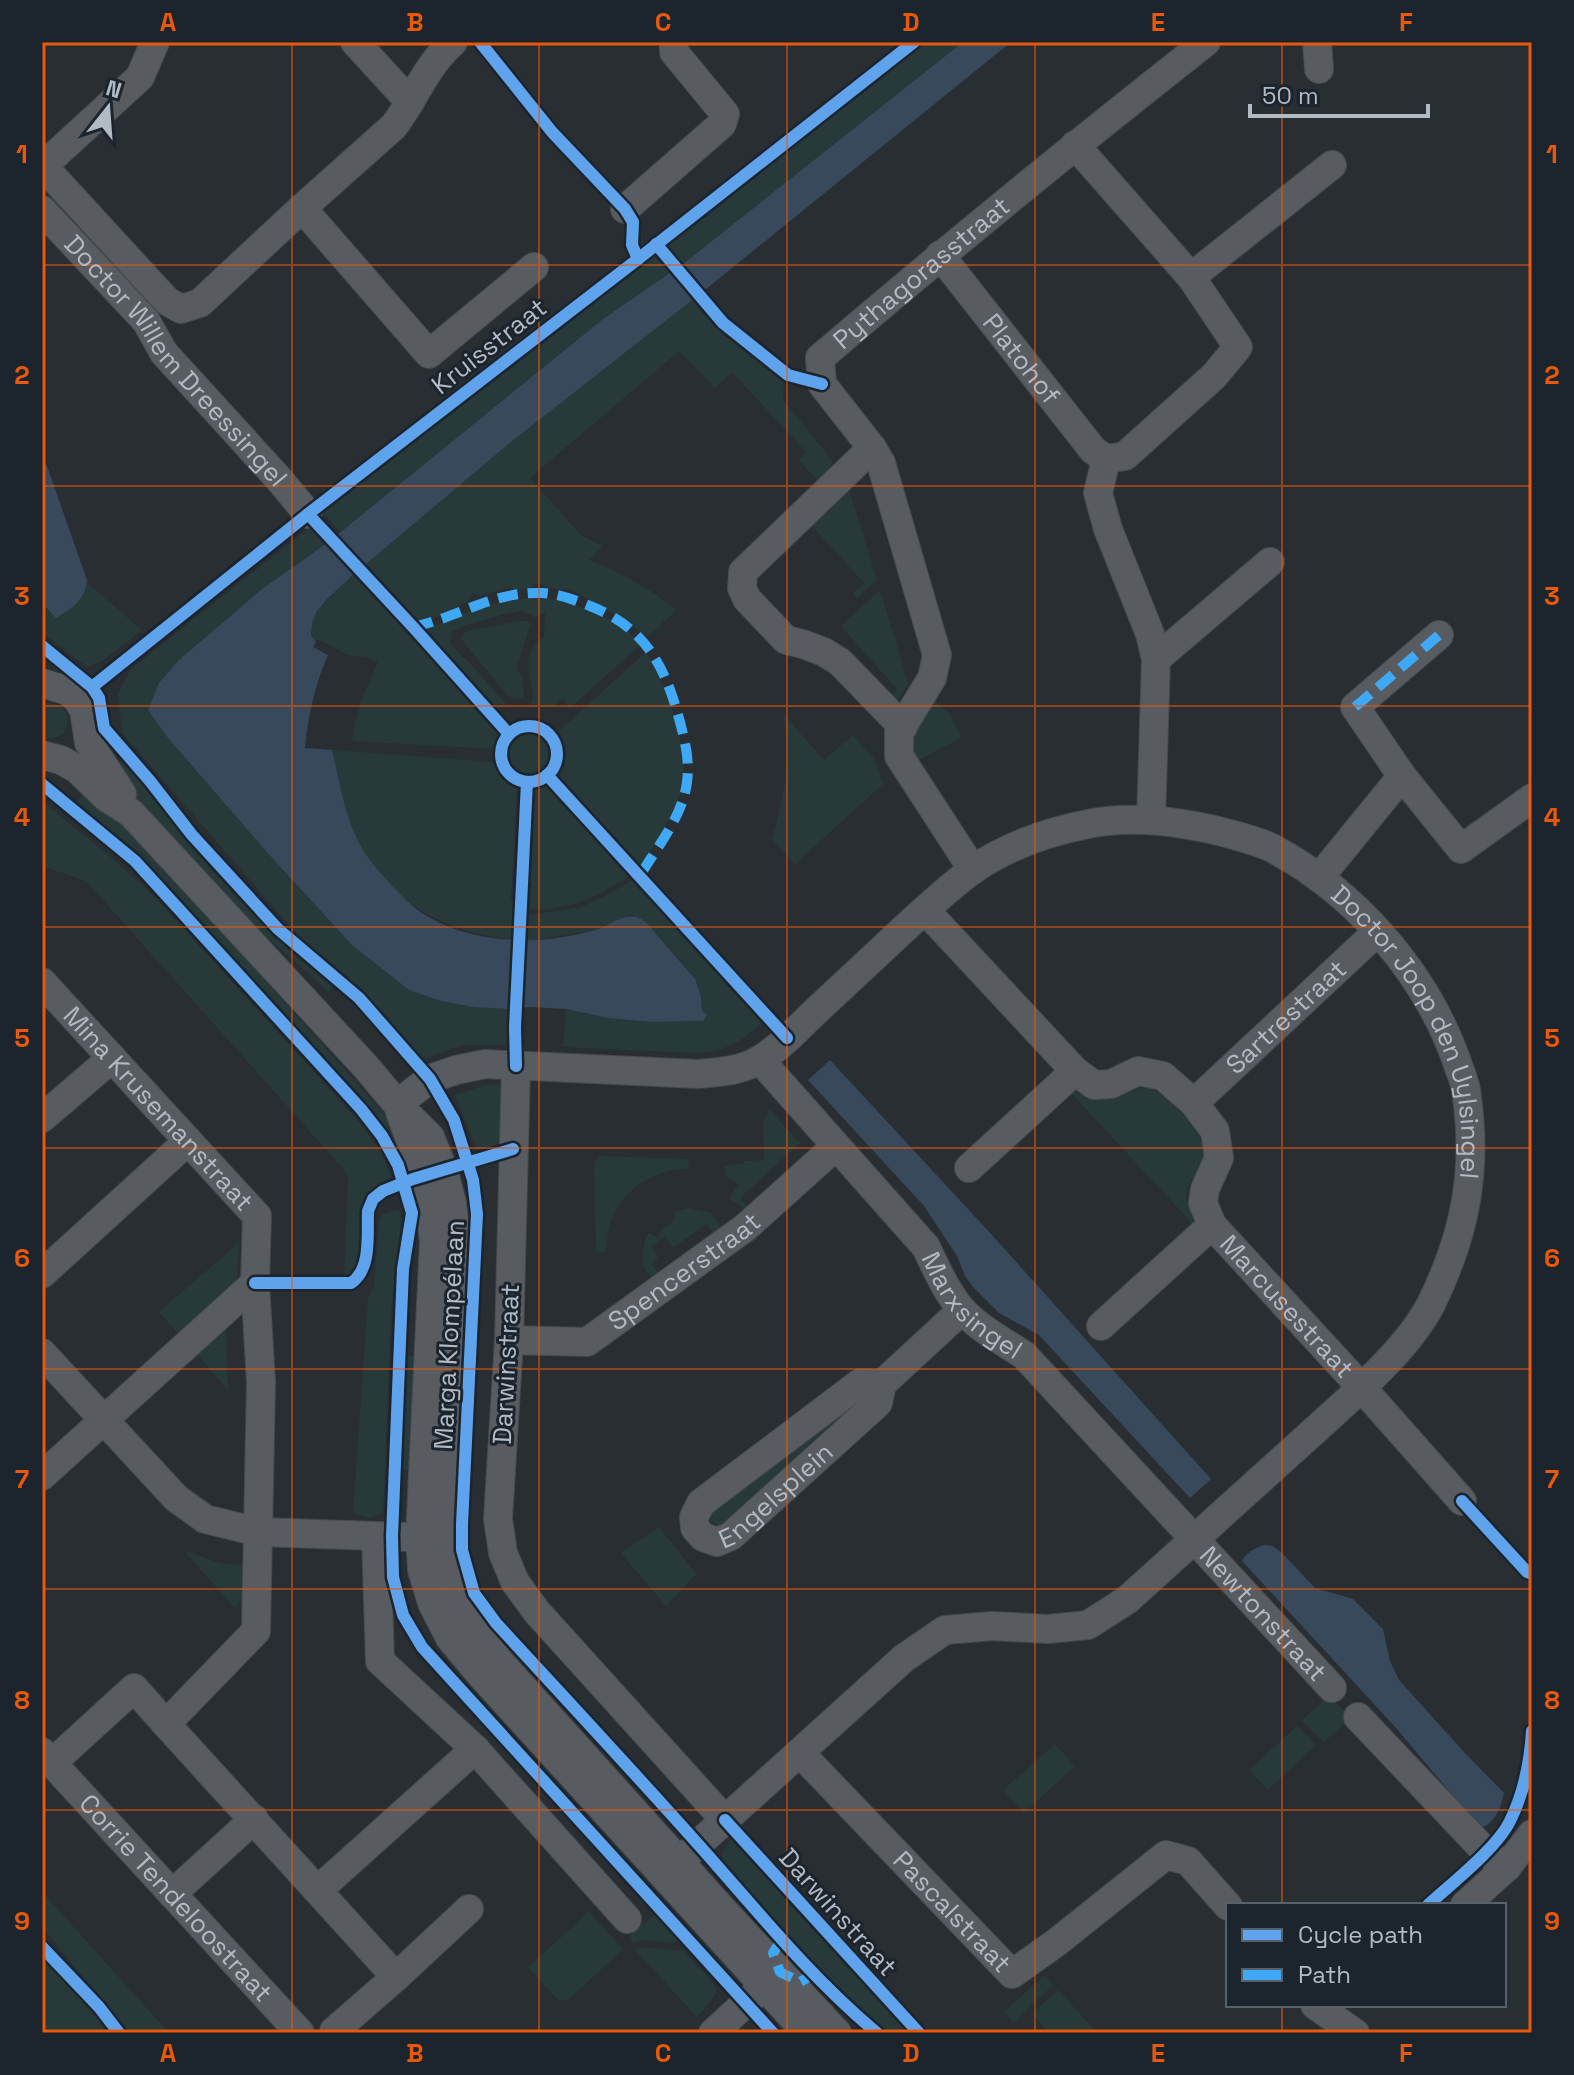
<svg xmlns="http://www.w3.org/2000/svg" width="1574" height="2075" font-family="'Space Grotesk',sans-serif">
<rect width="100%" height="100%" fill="#292e33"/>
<g fill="#28393a">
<polygon points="927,42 963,42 683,264 666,245"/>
<polygon points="653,254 670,273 603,319 340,532 323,513"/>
<path d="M692 299 705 316 720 327 718 329 784 377 783 400 832 460 829 471 819 482 799 460 806 452 732 372 715 388 679 351 530 478 582 536 603 546 589 560C619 572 651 589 677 610L647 637C628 622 610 610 588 599 582 597 577 592 571 590 560 587 554 592 541 584H535L530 589 516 590 510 587 480 596 476 594 470 596 468 601 439 616 419 622 365 564 511 442Z"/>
<polygon points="849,489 877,580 857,598 853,594 864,583 811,525"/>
<polygon points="310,527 327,543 262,589 159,683 148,710 168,738 273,859 353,946 409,990 441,1001 508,1009 507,1045 462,1045 427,1058 421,1057 361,991 325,966 122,733 118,693 131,669"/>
<path d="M354 574 499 733 493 749 352 741C356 713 365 688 378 663L367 657 348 655 317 639 316 642C299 615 337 589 354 574Z"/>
<polygon points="87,583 142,630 102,661 87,667 42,632 42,603 57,618 86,592"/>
<polygon points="878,592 881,593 908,682 907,686 891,708 885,701 897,689 841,626"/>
<path d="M545 598C580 605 616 617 641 644L569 709 563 698 553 707 533 704 529 707C543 682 510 664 544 637L545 612 535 618C533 616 525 612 523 611 515 610 459 626 452 631L450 641 452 647 469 662 507 705 499 704 495 706 426 630C465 611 502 597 545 598Z"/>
<polygon points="519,621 527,621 530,625 520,658 516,664 517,670 522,676 524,694 523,697 518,699 508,696 461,639 463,634 468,631"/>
<path d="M646 652C667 690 691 747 681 790 677 805 670 817 663 830 656 842 648 858 637 866L556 778C566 763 567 747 558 732Z"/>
<polygon points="933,700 950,714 961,738 913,763 909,741"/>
<path d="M49 703C66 705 74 719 63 734L52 739 42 737V706Z"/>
<path d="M783 714 824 760 853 735 874 759 883 784 795 864 772 840C783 800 793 756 783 714Z"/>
<circle cx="529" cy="753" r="20"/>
<path d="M332 750 493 762C497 775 505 782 517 788L511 900 513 901 511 939C444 933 389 901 357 840 344 813 339 779 332 750Z"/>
<path d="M123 759C174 816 220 877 274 932 293 950 315 966 336 984L329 992 251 923 156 821 112 768Z"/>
<path d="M548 784 631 874C600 897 568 910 529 910L535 789Z"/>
<path d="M86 791C151 847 207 912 263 977 303 1023 344 1069 384 1114L398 1132 406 1170 389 1137 359 1098 134 852 73 806Z"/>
<path d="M42 801 113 859 156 898 357 1119 379 1149 392 1177C385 1181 377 1185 371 1191 346 1215 374 1255 344 1279L348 1174 86 881 42 866Z"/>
<path d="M635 878 765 1020C741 1042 728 1051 695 1053L563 1047 566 1009C610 1018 651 1022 696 1022 698 1018 701 1015 702 1011 708 982 663 942 646 922L632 915 624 917 597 930 527 941 528 915 579 908 611 893Z"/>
<polygon points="505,1084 502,1144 477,1150 455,1095 486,1085"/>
<path d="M1148 1087C1170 1097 1212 1137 1203 1163 1200 1172 1190 1179 1187 1189 1184 1202 1193 1212 1193 1224L1070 1092C1085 1093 1096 1100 1110 1099 1123 1097 1134 1088 1148 1087Z"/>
<polygon points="769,1109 800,1143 742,1196 742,1200 750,1209 743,1208 729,1199 738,1184 726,1176 725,1166 743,1164 744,1161 764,1160 763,1124"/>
<path d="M600 1156 688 1159 689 1169C661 1168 631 1184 617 1208 609 1221 608 1237 605 1252H596L594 1162Z"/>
<path d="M689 1208 711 1213 719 1224V1233L716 1236 706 1224 673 1248 665 1236 651 1247 658 1258 651 1264 662 1278C637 1279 641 1249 648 1233L657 1237 662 1230 676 1219 673 1212Z"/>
<polygon points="399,1210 401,1220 391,1311 384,1496 382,1514 369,1518 353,1513 368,1298 374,1286 379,1222 383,1214"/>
<polygon points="239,1243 237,1275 241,1290 184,1340 160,1313 162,1309"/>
<polygon points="226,1325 228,1390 195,1352"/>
<polygon points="403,1355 413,1356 420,1417 416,1470 400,1469"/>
<polygon points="863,1398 727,1529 711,1522 711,1511"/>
<polygon points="659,1527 696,1574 666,1606 621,1553"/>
<polygon points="189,1552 220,1563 245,1566 243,1599 235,1608 187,1554"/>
<polygon points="1329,1696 1351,1718 1324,1742 1302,1720"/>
<polygon points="1297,1726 1316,1745 1268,1790 1249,1770"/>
<polygon points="1055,1744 1075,1766 1024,1813 1003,1790"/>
<polygon points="731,1837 742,1848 908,2033 884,2033 829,1986 720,1867 723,1852"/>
<polygon points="42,1892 169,2033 130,2033 42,1927"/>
<polygon points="589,1912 623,1949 568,2000 559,2001 528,1967"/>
<polygon points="657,1913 679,1938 674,1943 644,1940 632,1943 630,1935"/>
<polygon points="639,1947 683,1951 714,1984 717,1993 697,2017 635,1950"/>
<polygon points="42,1952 110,2033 42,2033"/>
<polygon points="1044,1975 1053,1985 1014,2023 1004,2012"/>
<polygon points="1058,1990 1097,2033 1049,2033 1032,2014"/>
</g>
<g fill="#38495b">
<path d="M963 42H1011L706 289 511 442 354 574 328 598 317 611 312 623 311 635 316 642 313 647 328 655C315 685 308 715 305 748L332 750C339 779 344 812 357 839 364 854 375 867 386 879 396 890 409 904 422 913 471 945 540 946 595 930 614 925 626 908 646 922L695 979 701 996 702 1011 707 1014 703 1021 653 1022 609 1018 566 1009 531 1007 508 1009 474 1007 441 1001 409 990 353 946 273 859 168 738 148 710 159 683 179 660 262 589 327 543 603 319 683 264Z"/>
<path d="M42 458 47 466 87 580C86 600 72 608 56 618L42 603Z"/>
<polygon points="830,1060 992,1235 1211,1479 1190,1498 1039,1335 999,1313 973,1287 965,1276 957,1256 924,1206 808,1080"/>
<path d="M1264 1545 1273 1546 1282 1553 1315 1588 1353 1599 1383 1629 1390 1661 1399 1680 1464 1752 1504 1793C1501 1807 1495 1824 1480 1828L1397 1729 1242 1561C1247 1552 1255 1548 1264 1545Z"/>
</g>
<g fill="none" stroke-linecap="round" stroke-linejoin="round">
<g stroke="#464a4e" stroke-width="30">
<g id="minor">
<polyline points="355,42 410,102"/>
<polyline points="1317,42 1319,69"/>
<polyline points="1075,145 1191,277 1238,347 1214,376 1125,456 1106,459 1098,493 1108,529 1150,634 1156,659 1151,820"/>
<path d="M42 165 167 301 181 309 200 303 302 208 394 126C416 97 425 67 453 42"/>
<polyline points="43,166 140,77 155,42"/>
<polyline points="302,208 429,354 534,267"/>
<polyline points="625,209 722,124 725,114 674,52 674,42"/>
<path id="s1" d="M42 210 146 321 164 353 278 478 308 514"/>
<path id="s2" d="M940 255 1093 450 1106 459"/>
<polyline points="1191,277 1332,165"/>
<polyline points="872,448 743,572 742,588 747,599 786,640 803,644 824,652 840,662 903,727"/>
<polyline points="1439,635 1355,707 1402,776 1461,849 1532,798"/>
<polyline points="1156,659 1270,562"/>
<polyline points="42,683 68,691 77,699 84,710 89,743 122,794"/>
<polyline points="42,755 61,760 77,769 106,797 131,813 366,1067 397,1104 430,1137 443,1169 452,1203 457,1241 442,1538 453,1590 475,1631 499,1661 722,1909 837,2033"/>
<path id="s3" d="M973 870 899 756V732L932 678 937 655 881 463 872 448 822 384 820 358C946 250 1075 145 1206 42"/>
<polyline points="1319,878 1402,776"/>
<path id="s4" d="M925 910 1075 1071 1094 1085 1111 1084 1138 1071 1163 1076 1194 1103 1215 1131 1219 1158 1205 1189 1203 1203 1212 1225 1362 1388 1462 1501"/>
<path id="s5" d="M42 982 257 1216 255 1283 261 1382 256 1631 166 1724 396 1977"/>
<path id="s6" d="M760 1060 926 1247C936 1268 946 1291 961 1309 977 1327 1004 1342 1024 1355L1332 1688"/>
<polyline points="516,1066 509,1340 498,1519 503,1553 515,1582 537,1612 725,1820"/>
<path id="s7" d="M1194 1103 1377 932"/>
<path id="s8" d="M397 1104 430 1079 456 1070 485 1064 698 1074C720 1072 742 1071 761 1059 781 1047 799 1027 816 1011 846 983 876 955 906 927 928 907 950 886 974 869 1009 845 1047 832 1088 824 1138 814 1192 823 1241 837 1251 840 1262 843 1272 848 1355 892 1424 971 1456 1059 1459 1069 1464 1079 1466 1090 1478 1169 1466 1233 1431 1304 1406 1353 1344 1403 1303 1441 1244 1494 1186 1547 1127 1600L1088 1625 1048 1629 992 1626 945 1630 904 1658 664 1875"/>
<path d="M400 1112C416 1155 430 1195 434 1241L420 1537 422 1570 432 1603 450 1638 481 1675 807 2033"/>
<polyline points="42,1118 112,1058"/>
<polyline points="969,1168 1075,1071"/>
<polyline points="42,1274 188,1141"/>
<polyline points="1101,1326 1212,1225"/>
<path id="s9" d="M509 1340 587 1342 746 1227 836 1146"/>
<polyline points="42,1353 176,1498 205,1519 258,1532 437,1538"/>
<path id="s10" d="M882 1384 860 1383 701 1503 694 1517 695 1528 703 1537 717 1542 731 1536 878 1403 882 1384 962 1310"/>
<polyline points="42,1476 255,1283"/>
<polyline points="376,1536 380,1661 475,1749 627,1919"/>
<polyline points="1358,1717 1486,1852 1507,1867"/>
<path id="s11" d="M42 1752 300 2033"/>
<path id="s12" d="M800 1753 1012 1974 1057 1942 1166 1855 1188 1861 1228 1906"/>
<polyline points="52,1763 134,1688 166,1724"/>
<polyline points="318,1890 475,1749"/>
<polyline points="172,1894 254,1819"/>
<polyline points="1465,1905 1507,1867 1532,1834"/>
<polyline points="1315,2005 1355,2033"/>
<polyline points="334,2033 334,2031 396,1977 469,1909"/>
<polyline points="713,2033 776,1975"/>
</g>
</g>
<use href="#minor" stroke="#585c61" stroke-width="28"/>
<g stroke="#3fa9f5" stroke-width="10" stroke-dasharray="20 10" stroke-linecap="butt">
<path d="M413 627C460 617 492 591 543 593 559 594 575 600 590 606 646 628 665 666 680 722 685 742 690 760 687 782 683 814 661 842 644 869L637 873"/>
<polyline points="1355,707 1439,635"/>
<polyline points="782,1939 773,1953 780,1972 800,1982 814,1974"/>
</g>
<g stroke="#1c242d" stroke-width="17">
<g id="cycleway">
<polyline points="480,42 552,132 625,209 633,222 632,245 638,259"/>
<polyline points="656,244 723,323 788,375 822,384"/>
<polyline points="308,514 413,627 509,734"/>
<path d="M42 646 92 687 99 698 104 728 150 781 192 835 278 929 359 998 430 1079 454 1120 473 1180 477 1214 462 1524V1550L474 1593 496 1623C563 1696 631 1769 697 1843 755 1908 810 1977 877 2033"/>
<polyline points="92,687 308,514 638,259 914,42"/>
<circle cx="529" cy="754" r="28"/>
<polyline points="547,775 787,1038"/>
<polyline points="42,784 135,861 361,1109 382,1136 398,1165 412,1213 403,1269 392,1536 393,1577 403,1615 422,1647 773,2033"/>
<polyline points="516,1066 515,1027 527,782"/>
<path d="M255 1283H351C372 1269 367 1234 368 1211L373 1199 383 1191 413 1179 513 1149"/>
<polyline points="1462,1501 1527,1572 1532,1574"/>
<polyline points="725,1820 919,2033"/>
<path d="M1428 1905C1452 1883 1497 1848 1510 1821 1524 1793 1530 1762 1532 1731"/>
<polyline points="42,1947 99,2007 119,2033"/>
</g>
</g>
<use href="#cycleway" stroke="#60a3ed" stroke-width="12"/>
</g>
<path fill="none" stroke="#e8590c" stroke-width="2" stroke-opacity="0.55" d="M292 42V2033M539 42V2033M787 42V2033M1035 42V2033M1282 42V1905M42 265H1532M42 486H1532M42 706H1532M42 927H1532M42 1148H1532M42 1369H1532M42 1589H1532M42 1810H1532M1282 2005V2033"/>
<g text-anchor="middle" stroke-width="6" stroke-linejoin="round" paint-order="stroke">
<g font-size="26" fill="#b2bac4" stroke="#1c242d">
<text dy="9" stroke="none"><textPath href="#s3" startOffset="704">Pythagorasstraat</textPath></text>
<text transform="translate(489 346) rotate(-38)" y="9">Kruisstraat</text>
<text dy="9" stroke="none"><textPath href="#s2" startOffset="132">Platohof</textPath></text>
<text dy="9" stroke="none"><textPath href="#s1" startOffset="202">Doctor Willem Dreessingel</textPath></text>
<text dy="9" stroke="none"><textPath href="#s7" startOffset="126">Sartrestraat</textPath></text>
<text dy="9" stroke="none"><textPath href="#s8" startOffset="1216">Doctor Joop den Uylsingel</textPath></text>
<text dy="9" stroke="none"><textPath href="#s5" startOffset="172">Mina Krusemanstraat</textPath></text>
<text dy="9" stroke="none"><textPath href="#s9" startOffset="198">Spencerstraat</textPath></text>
<text dy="9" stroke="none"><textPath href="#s6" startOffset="326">Marxsingel</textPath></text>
<text dy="9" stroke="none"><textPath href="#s4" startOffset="602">Marcusestraat</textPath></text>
<text transform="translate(449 1335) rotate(-87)" y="9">Marga Klompélaan</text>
<text transform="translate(506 1364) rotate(-87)" y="9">Darwinstraat</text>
<text dy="9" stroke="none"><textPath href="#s10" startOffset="350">Engelsplein</textPath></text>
<text dy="9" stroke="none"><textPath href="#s6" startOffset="752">Newtonstraat</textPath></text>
<text dy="9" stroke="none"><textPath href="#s11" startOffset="198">Corrie Tendeloostraat</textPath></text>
<text dy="9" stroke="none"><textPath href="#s12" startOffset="220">Pascalstraat</textPath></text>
<text transform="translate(838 1912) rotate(48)" y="9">Darwinstraat</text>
</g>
</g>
<rect width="1574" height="2075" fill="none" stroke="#1c242d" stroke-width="88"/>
<rect x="1226" y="1903" width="280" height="104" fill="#1c242d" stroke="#586069" stroke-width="2"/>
<rect x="1242" y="1929" width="40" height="12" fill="#60a3ed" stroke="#586069" stroke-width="2"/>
<text x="1298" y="1943" font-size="24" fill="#b2bac4">Cycle path</text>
<rect x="1242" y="1969" width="40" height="12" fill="#3fa9f5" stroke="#586069" stroke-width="2"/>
<text x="1298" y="1983" font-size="24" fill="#b2bac4">Path</text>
<g transform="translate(108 108) rotate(17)" stroke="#1c242d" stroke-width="6" paint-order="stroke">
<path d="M0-6L14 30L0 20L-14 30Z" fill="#b2bac4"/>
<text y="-12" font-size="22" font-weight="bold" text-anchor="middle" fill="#b2bac4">N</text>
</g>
<path d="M1250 104v12h178v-12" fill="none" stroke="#b2bac4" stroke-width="4"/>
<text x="1262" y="104" font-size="24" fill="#b2bac4" stroke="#1c242d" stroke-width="6" paint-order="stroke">50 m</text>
<rect x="44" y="44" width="1486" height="1987" fill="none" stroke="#e8590c" stroke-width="3"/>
<g font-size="26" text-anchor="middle" font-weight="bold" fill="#e8590c">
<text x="168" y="31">A</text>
<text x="415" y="31">B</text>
<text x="663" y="31">C</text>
<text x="911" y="31">D</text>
<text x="1158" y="31">E</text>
<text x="1406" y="31">F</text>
<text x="22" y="163">1</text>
<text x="1552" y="163">1</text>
<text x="22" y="384">2</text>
<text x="1552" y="384">2</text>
<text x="22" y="605">3</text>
<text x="1552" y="605">3</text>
<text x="22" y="826">4</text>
<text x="1552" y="826">4</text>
<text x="22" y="1047">5</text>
<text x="1552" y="1047">5</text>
<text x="22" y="1267">6</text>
<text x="1552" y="1267">6</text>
<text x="22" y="1488">7</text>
<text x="1552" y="1488">7</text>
<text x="22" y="1709">8</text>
<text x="1552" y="1709">8</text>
<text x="22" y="1930">9</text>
<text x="1552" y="1930">9</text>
<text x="168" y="2062">A</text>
<text x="415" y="2062">B</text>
<text x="663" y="2062">C</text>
<text x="911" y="2062">D</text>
<text x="1158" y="2062">E</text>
<text x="1406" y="2062">F</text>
</g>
</svg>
